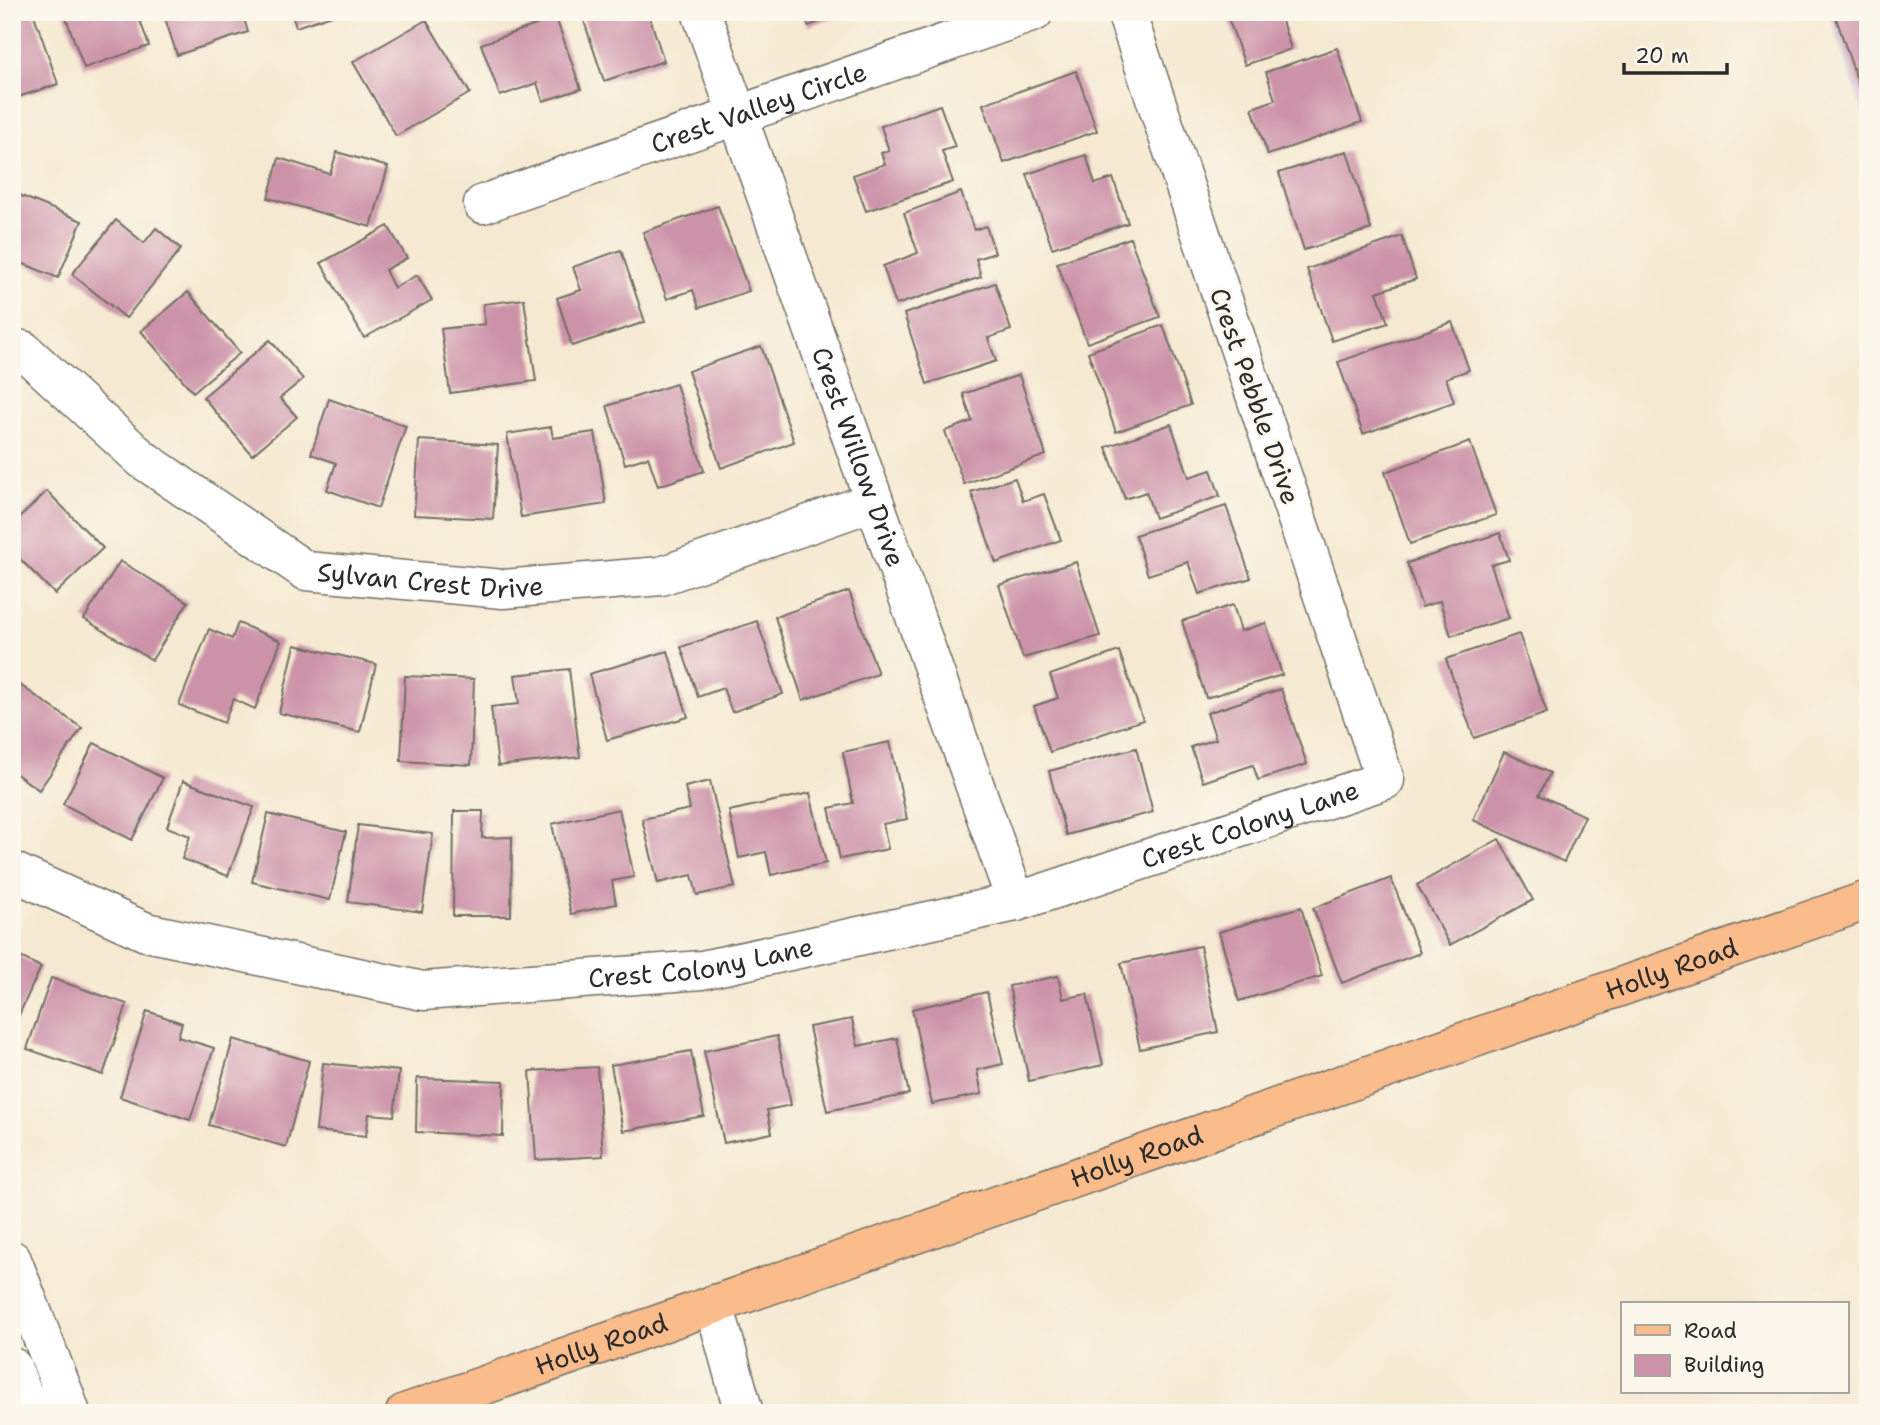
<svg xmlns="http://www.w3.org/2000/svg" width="1880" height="1425" font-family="'Shantell Sans',sans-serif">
<rect width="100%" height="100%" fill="#fbf7ec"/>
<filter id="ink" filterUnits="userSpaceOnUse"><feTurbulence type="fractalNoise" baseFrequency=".0143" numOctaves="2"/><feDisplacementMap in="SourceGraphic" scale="14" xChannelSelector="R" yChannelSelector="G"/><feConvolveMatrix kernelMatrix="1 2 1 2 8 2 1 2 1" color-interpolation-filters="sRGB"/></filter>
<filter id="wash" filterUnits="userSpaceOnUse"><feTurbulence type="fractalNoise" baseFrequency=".00686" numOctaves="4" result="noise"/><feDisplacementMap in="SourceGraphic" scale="28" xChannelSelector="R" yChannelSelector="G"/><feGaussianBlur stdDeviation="1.57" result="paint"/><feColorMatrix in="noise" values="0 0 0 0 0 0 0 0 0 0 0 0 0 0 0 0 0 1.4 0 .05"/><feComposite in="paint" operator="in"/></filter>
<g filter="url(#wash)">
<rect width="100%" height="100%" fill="#f5e9d1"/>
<polygon fill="#ccbed3" points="1829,12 1868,12 1868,129"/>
<g id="blocks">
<g fill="#cc92a8">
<polygon points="33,12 58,84 12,99 12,19"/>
<polygon points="64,12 137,12 149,46 84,68"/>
<polygon points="163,12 242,12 248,32 177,55"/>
<polygon points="291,12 338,12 338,13 296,27"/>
<polygon points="581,12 648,12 664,61 604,81"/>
<polygon points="803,12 846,12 846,13 808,26"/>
<polygon points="1226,12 1306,12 1306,13 1282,21 1291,49 1245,65"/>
<polygon points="1834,12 1868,12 1868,110 1867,110"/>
<polygon points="556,18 581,89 543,101 537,83 500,96 481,44"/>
<polygon points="426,20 470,93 396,136 353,62"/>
<polygon points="1337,48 1362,122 1268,155 1252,108 1275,100 1266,72"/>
<polygon points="1076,71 1097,131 1004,163 983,104"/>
<polygon points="940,105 955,147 942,151 953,182 866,211 853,175 885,164 881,153 889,151 881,126"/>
<polygon points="1347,151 1371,229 1304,250 1279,173"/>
<polygon points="337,152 388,167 371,227 268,198 279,158 330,174"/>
<polygon points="1086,155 1095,184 1113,178 1128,223 1052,248 1027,174"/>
<polygon points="12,192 82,221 58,278 12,259"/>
<polygon points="961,192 974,230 986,226 995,253 976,259 981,277 896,305 883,266 918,253 904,213"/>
<polygon points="718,206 749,291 699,308 693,290 667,299 643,232"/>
<polygon points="116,220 144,243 156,228 181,249 126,318 72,274"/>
<polygon points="388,226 407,258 385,270 394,288 417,275 432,300 364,338 321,263"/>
<polygon points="1402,236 1416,279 1377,292 1388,323 1332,341 1307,269"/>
<polygon points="1130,238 1160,317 1087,343 1057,263"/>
<polygon points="621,250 645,322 572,346 557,298 581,290 573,267"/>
<polygon points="995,283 1011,330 988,338 996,361 927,384 904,314"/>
<polygon points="188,292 240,353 193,392 141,331"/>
<polygon points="524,299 536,381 450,393 441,329 485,324 483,304"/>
<polygon points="1452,322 1469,370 1446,378 1454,402 1363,434 1338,362"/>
<polygon points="1163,325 1191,405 1116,432 1088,352"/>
<polygon points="270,340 303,379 280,398 297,417 252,455 203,397"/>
<polygon points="761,346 794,442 721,468 688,371"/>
<polygon points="1019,375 1046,455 964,484 945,431 972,421 963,394"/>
<polygon points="676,384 704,471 658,486 648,457 625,464 607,406"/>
<polygon points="329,399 406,426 378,508 327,490 336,463 311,454"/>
<polygon points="1171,424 1189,477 1211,470 1220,496 1155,518 1146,492 1125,499 1106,447"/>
<polygon points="551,427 553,438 595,432 606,504 521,517 507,434"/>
<polygon points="419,440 498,445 493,519 414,515"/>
<polygon points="1470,442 1496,515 1410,544 1385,472"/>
<polygon points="1015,478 1023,501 1044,494 1061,540 996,563 971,492"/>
<polygon points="47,491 103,548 55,594 12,551 12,525"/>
<polygon points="1226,506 1251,578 1199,594 1188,562 1148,575 1135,535"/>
<polygon points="1500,533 1509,560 1491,565 1509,618 1451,636 1440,601 1422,607 1407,563"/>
<polygon points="120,561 188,602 152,660 84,619"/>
<polygon points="1076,562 1100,636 1023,658 999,585"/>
<polygon points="849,591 878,674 803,700 775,617"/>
<polygon points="1233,605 1241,631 1266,623 1282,675 1206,698 1182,621"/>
<polygon points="757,621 783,694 732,712 723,688 698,697 681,647"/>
<polygon points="238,623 281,641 255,709 233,699 224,723 179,705 209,629 232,639"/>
<polygon points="1519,634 1547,713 1474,738 1446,659"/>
<polygon points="295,645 376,664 360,732 279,713"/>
<polygon points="668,651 688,717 607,740 589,674"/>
<polygon points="1119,651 1143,720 1050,752 1034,706 1058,698 1050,675"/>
<polygon points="569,669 580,757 498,766 491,707 519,704 515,675"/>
<polygon points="405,676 474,679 471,765 401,761"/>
<polygon points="20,685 82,728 39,790 12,771 12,696"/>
<polygon points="1281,689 1307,764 1258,780 1253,765 1203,782 1191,747 1216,739 1207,713"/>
<polygon points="890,742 907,819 883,824 888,849 840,859 829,808 853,803 843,752"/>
<polygon points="94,743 163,778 132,840 63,804"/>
<polygon points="1136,748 1153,812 1066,835 1049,771"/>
<polygon points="1504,752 1550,773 1539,795 1585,816 1564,862 1473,820"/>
<polygon points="183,781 254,807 228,876 182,859 190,836 167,827"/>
<polygon points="710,781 735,887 697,895 692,875 658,883 642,819 690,809 685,787"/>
<polygon points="810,793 826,863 771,875 766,852 739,858 729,811"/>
<polygon points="619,809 634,877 612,881 616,904 571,914 552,824"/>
<polygon points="454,811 483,811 482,838 512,837 511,916 453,916"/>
<polygon points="268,814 346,832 330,900 252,882"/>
<polygon points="358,825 433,834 422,912 348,902"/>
<polygon points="1499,839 1533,900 1450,945 1417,885"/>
<polygon points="1391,878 1420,953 1342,983 1313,908"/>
<polygon points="1301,907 1322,976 1239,1001 1219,932"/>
<polygon points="1200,946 1218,1032 1140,1049 1121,963"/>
<polygon points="12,953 41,967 12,1030"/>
<polygon points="1058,976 1063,999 1087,994 1103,1065 1029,1081 1009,986"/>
<polygon points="51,978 127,1004 103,1075 27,1049"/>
<polygon points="987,992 1003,1064 977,1070 982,1094 932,1104 912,1009"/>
<polygon points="147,1011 182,1023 178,1037 214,1048 190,1120 120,1097"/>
<polygon points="852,1019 858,1046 897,1038 909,1094 827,1111 809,1027"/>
<polygon points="777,1036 791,1105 767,1110 772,1133 724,1143 704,1051"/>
<polygon points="233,1039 309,1061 286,1147 209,1125"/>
<polygon points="691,1051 704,1116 623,1131 611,1065"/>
<polygon points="323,1063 399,1071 394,1116 369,1114 366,1136 316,1131"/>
<polygon points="597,1067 603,1156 536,1160 530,1071"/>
<polygon points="417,1078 504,1081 503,1136 416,1132"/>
</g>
</g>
</g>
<g filter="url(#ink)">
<use href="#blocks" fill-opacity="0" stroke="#726e65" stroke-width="2"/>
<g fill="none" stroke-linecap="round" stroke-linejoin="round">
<g stroke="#726e65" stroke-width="41">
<g id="minor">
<path id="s1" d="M701 12 1016 902"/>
<path id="s2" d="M483 204 1034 12"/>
<path id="s3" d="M12 355 23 350 142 459 306 571 503 589 661 576 872 502"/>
<path id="s4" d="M12 871 146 932 423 991 702 970 1016 902 1385 780 1126 12"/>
<polyline points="12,1260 65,1396"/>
<polyline points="714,1304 744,1413"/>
<polyline points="12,1367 29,1410"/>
<polyline points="23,1413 65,1396 71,1413"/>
</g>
</g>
<g stroke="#726e65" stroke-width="41">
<g id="major">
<path id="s5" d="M405 1413 1868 900"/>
</g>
</g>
<use href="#minor" stroke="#fff" stroke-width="38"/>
<use href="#major" stroke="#fabc8b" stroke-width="38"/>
</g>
</g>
<g text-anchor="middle" stroke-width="5" stroke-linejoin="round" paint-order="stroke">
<g font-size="26" fill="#2b2b2b" stroke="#fbf7ec">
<text dy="9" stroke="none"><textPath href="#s2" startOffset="292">Crest Valley Circle</textPath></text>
<text transform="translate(1255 396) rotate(71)" y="9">Crest Pebble Drive</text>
<text dy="9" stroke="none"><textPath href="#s1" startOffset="472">Crest Willow Drive</textPath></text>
<text dy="9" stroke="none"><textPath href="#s3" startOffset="497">Sylvan Crest Drive</textPath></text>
<text dy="9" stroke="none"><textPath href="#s4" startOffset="1278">Crest Colony Lane</textPath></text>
<text dy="9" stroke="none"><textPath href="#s4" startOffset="710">Crest Colony Lane</textPath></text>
<text dy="9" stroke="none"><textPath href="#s5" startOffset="1342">Holly Road</textPath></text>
<text dy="9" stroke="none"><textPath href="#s5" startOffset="775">Holly Road</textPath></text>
<text dy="9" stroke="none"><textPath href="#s5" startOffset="208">Holly Road</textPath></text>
</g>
</g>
<rect width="1880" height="1425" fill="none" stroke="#fbf7ec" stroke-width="42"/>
<rect x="1621" y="1302" width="228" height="91" fill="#fbf7ec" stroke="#a8a59f" stroke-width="2"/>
<rect x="1635" y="1325" width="35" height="10" fill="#fabc8b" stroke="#a8a59f" stroke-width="2"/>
<text x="1684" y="1338" font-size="21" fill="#2b2b2b">Road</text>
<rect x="1635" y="1355" width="35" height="21" fill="#cc92a8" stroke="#a8a59f" stroke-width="2"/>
<text x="1684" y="1372" font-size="21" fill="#2b2b2b">Building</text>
<path d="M1624 63v10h103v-10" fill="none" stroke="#2b2b2b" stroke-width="3.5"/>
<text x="1635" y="63" font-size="21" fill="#2b2b2b" stroke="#fbf7ec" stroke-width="5" paint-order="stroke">20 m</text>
</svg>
